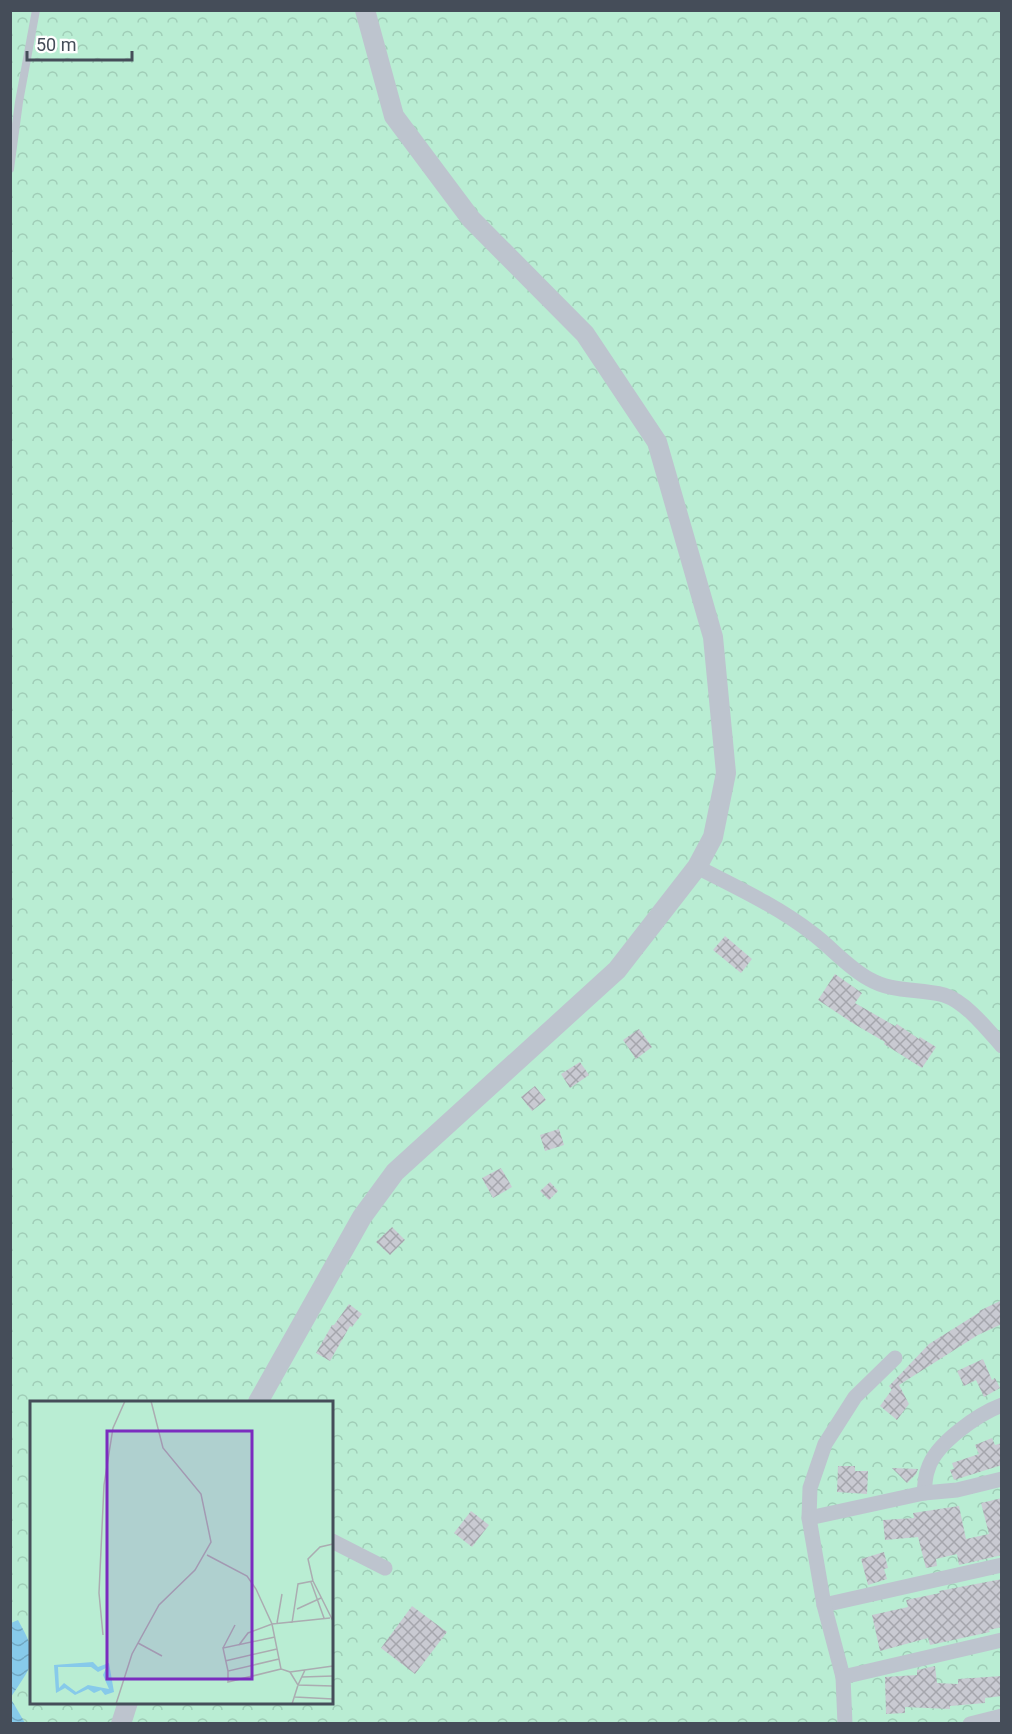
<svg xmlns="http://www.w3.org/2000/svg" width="1012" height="1734" font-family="Roboto,sans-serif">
<defs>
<pattern id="forest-crowns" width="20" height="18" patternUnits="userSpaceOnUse" patternTransform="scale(1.5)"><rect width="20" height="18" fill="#b9edd3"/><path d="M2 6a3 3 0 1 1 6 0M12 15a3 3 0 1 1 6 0" fill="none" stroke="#a0cdb7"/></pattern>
<pattern id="water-waves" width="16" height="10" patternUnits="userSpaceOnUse" patternTransform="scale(1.5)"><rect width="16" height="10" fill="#87caea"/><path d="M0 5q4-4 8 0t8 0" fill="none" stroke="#70a6c1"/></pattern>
<pattern id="building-cross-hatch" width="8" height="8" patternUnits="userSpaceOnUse" patternTransform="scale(1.5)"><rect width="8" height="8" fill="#c9cad2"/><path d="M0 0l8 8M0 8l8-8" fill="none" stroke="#a5a6ad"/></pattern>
</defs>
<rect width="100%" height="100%" fill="#efecec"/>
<path fill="url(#forest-crowns)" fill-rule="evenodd" d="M11 11H1001V1723H11ZM32 1402H332V1702H32Z"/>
<g fill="url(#water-waves)">
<path d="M18 1620C40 1659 35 1661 11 1697V1623Z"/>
<polygon points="10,1699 11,1699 25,1723 11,1723"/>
</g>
<g fill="url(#building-cross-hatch)">
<polygon points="725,936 752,959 741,973 713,950"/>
<polygon points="835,974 862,993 855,1003 895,1026 897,1024 919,1039 920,1037 936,1047 922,1068 884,1044 885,1042 854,1024 818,1000"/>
<polygon points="639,1029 652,1047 636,1059 623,1040"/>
<polygon points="580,1062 589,1075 570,1088 561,1074"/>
<polygon points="535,1086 546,1100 532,1111 521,1097"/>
<polygon points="559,1129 564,1145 545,1151 540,1135"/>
<polygon points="501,1168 512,1187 493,1198 482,1178"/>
<polygon points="550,1182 558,1191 549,1200 540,1191"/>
<polygon points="392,1227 405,1240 390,1255 376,1242"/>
<polygon points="1002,1300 1002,1324 978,1335 899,1385 909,1404 897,1420 880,1406 893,1388 892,1390 889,1386 929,1344 980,1312 979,1311"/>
<polygon points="349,1304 362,1314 352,1327 350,1326 330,1361 316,1353 332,1325 334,1325"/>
<polygon points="983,1359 992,1380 995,1378 1000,1388 984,1397 976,1380 964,1386 957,1371"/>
<polygon points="992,1438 995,1445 1002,1443 1002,1465 954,1480 950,1470 954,1469 952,1463 979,1454 975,1445"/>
<polygon points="838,1466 855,1466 855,1471 868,1471 867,1494 837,1492"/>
<polygon points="892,1468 918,1469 916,1474 907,1483"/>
<polygon points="1002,1498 1002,1555 959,1565 957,1554 936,1559 937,1566 926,1568 918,1537 885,1540 883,1520 914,1518 913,1513 959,1506 966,1539 989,1534 981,1503"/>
<polygon points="471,1511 489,1525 472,1547 454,1533"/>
<polygon points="884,1552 888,1568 884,1569 887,1579 868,1585 861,1559"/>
<polygon points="1002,1579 1002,1627 989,1630 990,1632 930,1645 928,1638 880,1651 872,1615 908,1607 906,1600 940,1593 939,1591"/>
<polygon points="412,1606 447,1632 415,1674 381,1648"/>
<polygon points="935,1666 937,1683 958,1684 958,1679 1002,1676 1002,1696 985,1698 985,1703 950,1706 950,1709 905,1707 905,1713 886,1714 885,1677 917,1675 917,1670"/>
</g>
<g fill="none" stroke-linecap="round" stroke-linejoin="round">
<polyline stroke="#bdc4ce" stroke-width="8" points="10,169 19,102 36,10"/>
<g stroke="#bdc4ce" stroke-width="15">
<path d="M697 867C736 887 777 906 812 933 831 947 847 967 869 979 893 993 918 988 944 995 966 1002 987 1029 1002 1046"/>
<path d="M924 1493C925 1485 925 1476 928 1469 935 1444 978 1414 1002 1405"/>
<polyline points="809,1518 810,1488 825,1444 855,1397 895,1358"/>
<polyline points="332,1541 385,1568"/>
<polyline points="824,1605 1002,1565"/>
<polyline points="843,1677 824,1605 809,1518 924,1493 957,1490 1002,1479"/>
<polyline points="845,1724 843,1677 1002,1640"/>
<polyline points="970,1724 1002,1716"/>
</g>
<g stroke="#bdc4ce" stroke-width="20">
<polyline points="258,1402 362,1217 395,1172 617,970 697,867 713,837 726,773 713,637 657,442 585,334 471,219 394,116 365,10"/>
<polyline points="121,1724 128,1702"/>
</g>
</g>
<g transform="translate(30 1401)">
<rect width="303" height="303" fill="#efecec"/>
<path d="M0 0H303V303H0Z" fill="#b9edd3"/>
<path d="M63 261 68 266 79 262 84 291 75 294 71 289 64 292 58 288 45 294 35 287 26 292 24 264ZM28 266H61L68 271 76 267 73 274 79 288 58 284 46 291 34 282 29 287Z" fill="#87caea" fill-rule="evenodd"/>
<path fill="none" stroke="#abacb1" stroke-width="1.5" d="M303 143 290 146 278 158 283 180 303 220M177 154 217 175 226 188 242 223 251 268 260 271 268 284 262 303M281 181 294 217M267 208 291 197M247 222 252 193M262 222 268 183 283 180M73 234 69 192 74 84 83 27 95 0M108 242 132 255M209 244 218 232 242 223 300 217M193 247 205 224M249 258 198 270V281L251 268M195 260 247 248M275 269 268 284 303 285M198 270 193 247 245 236M260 271 303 265M272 276 303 275M265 296 303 298M86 303 102 253 129 204 165 169 181 141 171 93 133 47 121 0"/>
<path fill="#7b2cbf" fill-opacity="0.15" stroke="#7b2cbf" stroke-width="3" d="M77 30H222V278H77Z"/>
<rect width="303" height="303" fill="none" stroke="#454d59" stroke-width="3"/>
</g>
<rect width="1012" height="1734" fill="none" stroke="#454d59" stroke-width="24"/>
<path d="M27 51v9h105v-9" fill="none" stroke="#454d59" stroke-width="3"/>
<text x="36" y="51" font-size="18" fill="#454d59" stroke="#ffffff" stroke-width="4.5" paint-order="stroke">50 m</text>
</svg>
